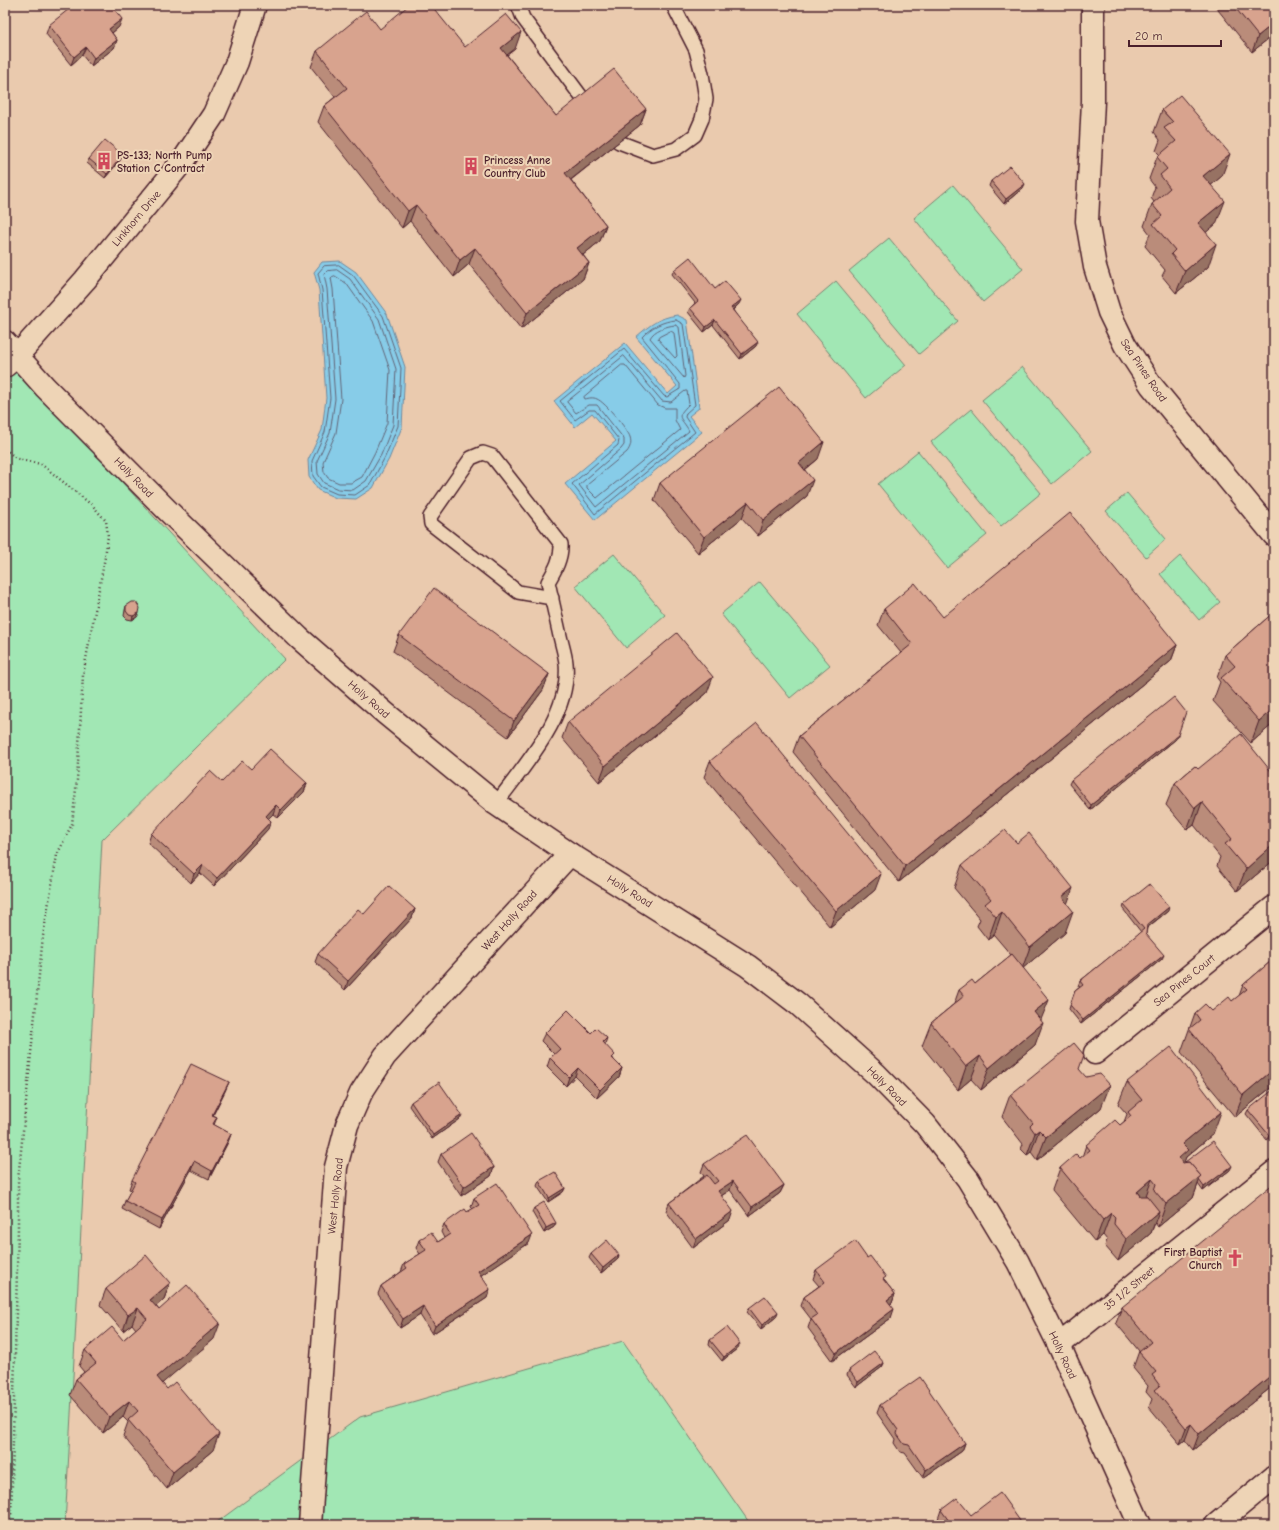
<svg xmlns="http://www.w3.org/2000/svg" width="1279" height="1530" font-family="'Comic Neue',sans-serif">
<rect width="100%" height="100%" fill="#eacaae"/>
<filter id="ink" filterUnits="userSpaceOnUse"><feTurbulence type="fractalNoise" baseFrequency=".025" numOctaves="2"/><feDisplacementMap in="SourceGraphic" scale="8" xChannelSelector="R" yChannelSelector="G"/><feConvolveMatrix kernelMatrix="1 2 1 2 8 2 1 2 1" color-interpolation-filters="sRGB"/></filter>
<g filter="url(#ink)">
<g fill="#a1e7b4" stroke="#768370">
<polygon points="953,185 1023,269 983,302 914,218"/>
<polygon points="889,238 958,321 919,354 849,271"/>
<polygon points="836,281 906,365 866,398 797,314"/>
<polygon points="5,355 285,659 102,840 65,1525 5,1525"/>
<polygon points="1022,367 1092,451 1052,484 982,400"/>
<polygon points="971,409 1041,493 1001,526 931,442"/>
<polygon points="918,451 987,535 947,568 878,484"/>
<polygon points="1127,493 1166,539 1146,557 1106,511"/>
<polygon points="614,554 665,615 626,648 575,586"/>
<polygon points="1180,556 1220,602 1199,620 1160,574"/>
<polygon points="760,582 830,665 790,698 721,614"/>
<polygon points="623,1341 751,1525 213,1525 360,1417"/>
</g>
<g fill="#87cce8" stroke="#6f879c">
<polygon points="340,261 356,272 387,314 405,367 402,427 389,459 373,488 356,499 336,498 318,490 309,477 308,460 322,430 326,398 319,290 314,272 322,262"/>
<path d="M677 315 687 320 699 408 689 416 702 432 595 520 565 484 616 441 592 413 575 427 554 401 625 343 668 394 677 386 636 337C650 325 658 318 677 315Z"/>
</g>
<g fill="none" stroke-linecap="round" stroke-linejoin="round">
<g stroke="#626477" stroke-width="1">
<polygon points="339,265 353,275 383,316 401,368 398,426 385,457 370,485 355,495 337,494 321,487 313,476 312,461 325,432 330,398 322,290 318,273 324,266"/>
<polygon points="337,270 350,279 379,319 396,369 393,425 381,455 366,481 353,490 338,489 324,483 318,474 317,461 330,433 335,399 327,289 324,274 327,271"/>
<polygon points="335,276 346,283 373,321 390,370 387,423 375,452 362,477 351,483 339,483 328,478 324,472 323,462 336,433 341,399 333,289 331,278 332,277"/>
<path d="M676 320 683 324 695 405 686 413 685 417 695 432 595 514 572 484 618 445 619 440 595 410H589L575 420 560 401 624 349 664 396 667 397 680 389V384L642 337C651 327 663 321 676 320Z"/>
<path d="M675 325 679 327 685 376 684 378 650 338C654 330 666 326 675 325Z"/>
<polygon points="671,331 674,333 677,356 675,358 658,339 659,337"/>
<path d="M624 356 662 401 671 402 685 391H687L689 404C674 419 681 416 689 431L596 507 579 485 621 449 624 445V439L597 405H589L576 413 567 402Z"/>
<path d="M622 365H625L658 405 665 408H675V420L680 430 597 498 587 488V485L627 452C630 448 632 443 630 437 628 430 605 402 597 399 593 397 589 398 585 399L584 397Z"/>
</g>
<g stroke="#4a1f2b" stroke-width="16">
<g id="lane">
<polyline points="518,5 523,18 586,103"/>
<polyline points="619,142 653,155 676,149 695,135 702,119 706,99 702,74 696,50 673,5"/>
<path d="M496 804C525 764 571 715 566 663 565 654 562 645 560 636 556 618 552 600 548 582 555 570 562 558 561 544L492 456 483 453 471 458 430 517 431 524 518 592 552 598"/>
</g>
</g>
<g stroke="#4a1f2b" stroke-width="25">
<g id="street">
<polyline points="1093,5 1093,101 1087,221 1095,267 1109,312 1125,345 1151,385 1274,535"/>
<polyline points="5,366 17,356 85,280 182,162 214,114 237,62 255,5"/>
<polyline points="1095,1053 1274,907"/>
<polyline points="1059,1345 1274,1172"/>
<polyline points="310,1525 336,1167 347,1125 361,1093 385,1056 570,854"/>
<polyline points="1216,1525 1274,1477"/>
</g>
</g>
<g stroke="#4a1f2b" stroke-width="25">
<polyline id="secondary" points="5,342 45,387 166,509 299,638 385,713 496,804 570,854 748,966 798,1004 876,1074 925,1124 968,1179 1018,1262 1059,1345 1140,1525"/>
</g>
<polyline stroke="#4a1f2b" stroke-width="2.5" stroke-dasharray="1 3" stroke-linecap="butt" points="5,449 17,459 41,464 93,506 106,521 108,536 105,557 83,675 77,780 72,824 57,855 43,936 18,1180 18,1227 11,1525"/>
<use href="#lane" stroke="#eed4b6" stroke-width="13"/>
<use href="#street" stroke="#eed4b6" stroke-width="22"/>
<use href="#secondary" stroke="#eed4b6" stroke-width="22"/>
</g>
<g fill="#ba8c7a" stroke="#4a1f2b">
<polygon points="1214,5 1274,5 1274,34 1252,52"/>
<polygon points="49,25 119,27 112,33 117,40 114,48 91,66 82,55 71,65 46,34"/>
<polygon points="380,29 465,47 515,49 507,55 556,116 646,109 640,125 571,180 606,225 600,241 583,255 589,263 583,279 521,329 469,264 454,277 410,221 402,228 318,122 324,106 335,97 311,67 317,51"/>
<polygon points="1162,110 1222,176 1211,185 1216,224 1206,232 1208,267 1176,293 1162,276 1165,270 1145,246 1150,234 1144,226 1152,204 1154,202 1151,198 1155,187 1149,179 1157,157 1160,155 1156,151 1160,140 1154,132"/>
<polygon points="89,159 121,159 105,178 87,163"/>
<polygon points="991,181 1023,188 1004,204 989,186"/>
<polygon points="674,270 715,289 739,304 733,310 756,346 740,359 713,325 704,332 688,312 690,308 695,303 672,274"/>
<polygon points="818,459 805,470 807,496 758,536 742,518 698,553 654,500 660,483"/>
<polygon points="126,606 139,613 137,617 132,620 127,619 124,616 125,610"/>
<polygon points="884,609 943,617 1177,645 1171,661 899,882 793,752 799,736 901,653 878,625"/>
<polygon points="1274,612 1274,723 1251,743 1213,701 1220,682 1217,678 1225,655"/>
<polygon points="399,635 549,674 543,690 508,737 393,651"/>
<polygon points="707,693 599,782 562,738 568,722"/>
<polygon points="1176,739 1090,810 1069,784 1071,780"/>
<polygon points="710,761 875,890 830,927 704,777"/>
<polygon points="1195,766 1274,860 1237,891 1217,866 1220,857 1194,825 1187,830 1166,805 1175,783"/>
<polygon points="222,782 307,783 304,792 278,818 273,814 268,818 268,829 214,886 200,873 191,883 148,843 151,834"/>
<polygon points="962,865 1067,904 1065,933 1023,968 1041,1020 1035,1045 981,1090 971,1079 958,1090 922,1046 931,1023 954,1004 959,990 975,984 1011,955 994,935 988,940 977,926 980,919 954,888"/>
<polygon points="1124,905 1168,911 1147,928 1146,934 1162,959 1081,1024 1069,1009 1075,991 1080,987 1078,986 1080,981 1141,932 1123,909"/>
<polygon points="415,909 412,918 345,990 315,962 318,954"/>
<polygon points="1270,962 1274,1085 1235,1117 1181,1052 1195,1013 1212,1011 1232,1001 1239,996 1243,985"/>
<polygon points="545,1033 591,1033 607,1038 605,1044 614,1060 622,1068 619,1077 597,1098 575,1076 566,1086 547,1067 550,1058 554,1054 541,1041"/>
<polygon points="1079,1069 1101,1108 1037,1160 1031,1152 1027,1155 1021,1149 1023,1144 1002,1117 1010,1095"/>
<polygon points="229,1082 225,1091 213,1115 217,1117 214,1125 231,1134 228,1142 209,1179 191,1170 159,1229 122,1209 125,1201 131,1190 129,1189 132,1180"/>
<polygon points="1127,1082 1213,1134 1186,1157 1183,1163 1230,1170 1203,1191 1198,1184 1193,1198 1158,1227 1155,1223 1151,1233 1118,1261 1105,1246 1107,1240 1103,1235 1095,1242 1052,1190 1060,1168 1082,1157 1086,1145 1120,1125 1124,1122 1127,1114 1118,1104"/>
<polygon points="411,1102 460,1119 432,1139 409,1106"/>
<polygon points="1248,1110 1274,1134 1267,1140 1246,1114"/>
<polygon points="441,1154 494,1167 491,1176 461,1196 438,1162"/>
<polygon points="704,1164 784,1185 780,1193 749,1216 730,1190 721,1196 730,1220 693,1248 666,1211 669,1203 704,1176 701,1172"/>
<polygon points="539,1181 565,1188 563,1192 548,1202 537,1186"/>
<polygon points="474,1198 529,1243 481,1275 487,1298 432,1334 420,1315 400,1328 378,1294 381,1286 401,1272 404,1264 420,1254 416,1248 419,1240 438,1242 444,1238 441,1232 444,1224 467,1212 473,1209 471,1207"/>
<polygon points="534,1208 554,1227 544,1233 532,1212"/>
<polygon points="591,1254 618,1259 601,1273 589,1258"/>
<polygon points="816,1270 884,1280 895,1294 892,1303 890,1304 891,1318 832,1361 808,1328 811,1319 801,1306 804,1297 819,1286 813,1279"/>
<polygon points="170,1283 164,1299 156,1306 159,1310 214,1339 162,1383 213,1450 167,1489 123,1436 128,1422 123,1417 103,1433 70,1395 76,1379 84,1372 79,1366 85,1350 123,1340 136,1329 132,1324 123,1331 100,1305 106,1289"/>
<polygon points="1122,1307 1274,1385 1193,1450 1185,1440 1180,1444 1149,1407 1152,1399 1146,1392 1148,1386 1133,1368 1139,1351 1116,1323"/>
<polygon points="749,1308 776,1317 761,1329 747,1312"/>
<polygon points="710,1340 738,1348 722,1361 709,1345"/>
<polygon points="884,1363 882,1367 856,1387 847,1375 849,1370"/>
<polygon points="880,1405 965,1443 962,1451 923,1478 905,1453 900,1452 894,1443 895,1439 877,1413"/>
<polygon points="941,1510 971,1515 1023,1525 942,1525 938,1519"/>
</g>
<g fill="#977263" stroke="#4a1f2b">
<polygon points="122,19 119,27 106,38 109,29"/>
<polygon points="1274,23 1274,34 1252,52 1258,36"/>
<polygon points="521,32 515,49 495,64 501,48"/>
<polygon points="117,40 114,48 91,66 94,58"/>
<polygon points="86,47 82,55 71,65 74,57"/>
<polygon points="646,109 640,125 559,189 565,173"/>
<polygon points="1230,154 1222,176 1195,199 1203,176"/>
<polygon points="123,155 121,159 105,178 107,174"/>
<polygon points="1025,184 1023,188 1004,204 1006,199"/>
<polygon points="1225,201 1216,224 1190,246 1198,223"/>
<polygon points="416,205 410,221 402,228 408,211"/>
<polygon points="606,225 600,241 572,264 577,248"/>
<polygon points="1216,244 1208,267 1176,293 1185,271"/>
<polygon points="475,248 469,264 454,277 460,260"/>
<polygon points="589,263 583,279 521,329 527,313"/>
<polygon points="741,300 739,304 730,312 731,308"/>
<polygon points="715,320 713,325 704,332 706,327"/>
<polygon points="758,342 756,346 740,359 742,354"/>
<polygon points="824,442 818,459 793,479 799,463"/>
<polygon points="813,480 807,496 758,536 763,520"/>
<polygon points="748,502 742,518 698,553 704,537"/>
<polygon points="139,613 137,617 132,620 133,616"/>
<polygon points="1177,645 1171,661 899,882 905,866"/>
<polygon points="549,674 543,690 508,737 514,721"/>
<polygon points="713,677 707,693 599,782 605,766"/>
<polygon points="1274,708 1274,723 1251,743 1259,721"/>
<polygon points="1178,735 1176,739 1090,810 1091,805"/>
<polygon points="307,783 304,792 278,818 281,810"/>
<polygon points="1202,802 1194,825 1187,830 1195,808"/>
<polygon points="276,805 273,814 263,824 266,816"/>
<polygon points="271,821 268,829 214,886 217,878"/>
<polygon points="1274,844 1274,860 1237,891 1246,869"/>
<polygon points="203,865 200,873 191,883 194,874"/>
<polygon points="881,874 875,890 830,927 836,911"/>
<polygon points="1073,888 1065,910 1062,897"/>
<polygon points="1169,907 1168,911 1145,929 1147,925"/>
<polygon points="415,909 412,918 345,990 348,981"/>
<polygon points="1073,911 1065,933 1022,969 1030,947"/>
<polygon points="1002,912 994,935 988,940 996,917"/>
<polygon points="1164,955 1162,959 1081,1024 1083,1020"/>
<polygon points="1049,1000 1040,1022 1034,1012"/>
<polygon points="1043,1023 1035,1045 981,1090 989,1068"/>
<polygon points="980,1056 971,1079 958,1090 966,1067"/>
<polygon points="578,1068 575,1076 566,1086 569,1077"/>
<polygon points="622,1068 619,1077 597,1098 600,1090"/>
<polygon points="1274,1069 1274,1085 1235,1117 1243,1095"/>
<polygon points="229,1082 225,1091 209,1123 212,1115"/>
<polygon points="1110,1085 1101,1108 1037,1160 1046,1137"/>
<polygon points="1221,1112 1213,1134 1186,1157 1180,1173 1170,1181 1182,1144"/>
<polygon points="462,1115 460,1119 432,1139 433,1135"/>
<polygon points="1039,1130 1031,1152 1027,1155 1035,1133"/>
<polygon points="1274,1131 1274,1134 1267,1140 1269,1135"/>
<polygon points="231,1134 228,1142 209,1179 212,1171"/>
<polygon points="194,1161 191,1170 159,1229 162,1220"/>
<polygon points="1232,1166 1230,1170 1203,1191 1204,1187"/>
<polygon points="494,1167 491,1176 461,1196 464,1187"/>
<polygon points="1201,1176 1193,1198 1158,1227 1166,1204"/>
<polygon points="1152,1179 1144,1201 1137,1192"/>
<polygon points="733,1181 730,1190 715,1200 718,1191"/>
<polygon points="784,1185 780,1193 749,1216 752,1207"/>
<polygon points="565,1188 563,1192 548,1202 549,1198"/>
<polygon points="733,1211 730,1220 693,1248 696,1239"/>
<polygon points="1159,1211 1151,1233 1118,1261 1126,1239"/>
<polygon points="1111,1213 1103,1235 1095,1242 1103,1220"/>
<polygon points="556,1223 554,1227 544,1233 546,1228"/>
<polygon points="532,1235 529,1243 474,1280 478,1271"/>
<polygon points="619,1255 618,1259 601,1273 603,1268"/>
<polygon points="170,1283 164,1299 145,1316 150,1300"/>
<polygon points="490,1289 487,1298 432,1334 435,1326"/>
<polygon points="895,1294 892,1303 884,1309 887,1300"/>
<polygon points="423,1306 420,1315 400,1328 403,1319"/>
<polygon points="138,1308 132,1324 123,1331 128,1315"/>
<polygon points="894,1309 891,1318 832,1361 836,1353"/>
<polygon points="778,1312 776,1317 761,1329 762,1325"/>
<polygon points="220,1323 214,1339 151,1393 157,1377"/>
<polygon points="740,1344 738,1348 722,1361 724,1357"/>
<polygon points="884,1363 882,1367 856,1387 858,1382"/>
<polygon points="1274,1373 1274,1385 1193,1450 1199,1434"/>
<polygon points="129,1401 123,1417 103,1433 109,1417"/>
<polygon points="1191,1424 1185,1440 1180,1444 1186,1428"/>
<polygon points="219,1434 213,1450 167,1489 173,1472"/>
<polygon points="965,1443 962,1451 923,1478 926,1470"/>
</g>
<g fill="#d8a38e" stroke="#4a1f2b">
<polygon points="74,5 111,5 122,19 109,29 117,40 94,58 86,47 74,57 49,25"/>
<polygon points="409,5 431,5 465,47 506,14 521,32 501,48 556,116 614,69 646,109 565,173 606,225 577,248 589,263 527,313 475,248 460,260 416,205 408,211 324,106 347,88 317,51 366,11 380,29"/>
<polygon points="1233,5 1274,5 1274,23 1258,36"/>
<polygon points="1180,95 1230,154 1203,176 1225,201 1198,223 1216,244 1185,271 1171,254 1175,250 1153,224 1162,216 1152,204 1170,188 1160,175 1167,169 1157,157 1176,141 1164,128 1173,122 1162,110"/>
<polygon points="105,140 123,155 107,174 89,159"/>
<polygon points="1010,166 1025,184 1006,199 991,181"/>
<polygon points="690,257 715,289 725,281 741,300 731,308 758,342 742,354 715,320 706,327 690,308 698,301 674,270"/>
<polygon points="779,387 824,442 799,463 813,480 763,520 748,502 704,537 660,483"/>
<polygon points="1070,513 1177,645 905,866 799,736 912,644 884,609 915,583 943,617"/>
<polygon points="434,588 549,674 514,721 399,635"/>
<polygon points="132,602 136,602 140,608 139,613 133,616 129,615 126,611 126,606"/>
<polygon points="1274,612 1274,708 1259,721 1221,678 1235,666 1225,655"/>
<polygon points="677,633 713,677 605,766 568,722"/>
<polygon points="1174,697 1186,712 1178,735 1091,805 1071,780"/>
<polygon points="757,723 881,874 836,911 710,761"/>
<polygon points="1241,734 1274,775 1274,844 1246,869 1225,844 1232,839 1202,802 1195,808 1175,783 1195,766 1198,769"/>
<polygon points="270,749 307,783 281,810 276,805 266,816 271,821 217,878 203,865 194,874 151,834 210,771 222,782 242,761 251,769"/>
<polygon points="1005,830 1017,843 1029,833 1073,888 1062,897 1073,911 1030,947 1002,912 996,917 985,904 991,899 962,865"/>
<polygon points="1150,884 1169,907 1147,925 1146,934 1164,955 1083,1020 1070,1005 1075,991 1083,985 1080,981 1144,929 1124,905"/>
<polygon points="389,886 415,909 348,981 318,954 358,909 364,914"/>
<polygon points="1012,954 1049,1000 1034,1012 1043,1023 989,1068 980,1056 966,1067 931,1023 964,996 959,990 972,980 975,984"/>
<polygon points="1270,962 1274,966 1274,1069 1243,1095 1189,1029 1200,1020 1195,1013 1205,1004 1212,1011 1229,997 1232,1001 1247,989 1243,985"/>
<polygon points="568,1010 591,1033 596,1028 607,1038 603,1042 615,1055 612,1058 622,1068 600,1090 578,1068 569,1077 550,1058 560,1049 545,1033"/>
<polygon points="1074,1043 1084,1055 1079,1069 1086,1077 1100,1074 1110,1085 1046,1137 1039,1130 1035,1133 1030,1126 1033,1123 1010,1095"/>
<polygon points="1171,1047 1221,1112 1182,1144 1188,1150 1179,1158 1182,1163 1189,1162 1201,1176 1166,1204 1154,1190 1156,1184 1152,1179 1137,1192 1140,1196 1147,1196 1159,1211 1126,1239 1114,1224 1115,1217 1111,1213 1103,1220 1060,1168 1076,1154 1080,1158 1090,1150 1086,1145 1115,1120 1120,1125 1131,1116 1128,1112 1142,1100 1127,1082"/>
<polygon points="191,1064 229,1082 212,1115 217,1117 213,1124 231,1134 212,1171 194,1161 162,1220 125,1201 135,1182 132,1180"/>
<polygon points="439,1082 462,1115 433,1135 411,1102"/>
<polygon points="1274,1089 1274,1131 1269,1135 1248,1110"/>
<polygon points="471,1133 494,1167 464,1187 441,1154"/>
<polygon points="747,1135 784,1185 752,1207 733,1181 718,1191 733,1211 696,1239 669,1203 707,1175 714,1184 718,1181 704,1164"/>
<polygon points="1213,1141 1232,1166 1204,1187 1199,1180 1201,1176 1189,1162 1185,1162"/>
<polygon points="555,1172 565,1188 549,1198 539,1181"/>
<polygon points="497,1183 532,1235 478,1271 490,1289 435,1326 423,1306 403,1319 381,1286 407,1268 404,1264 426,1250 419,1240 431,1232 438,1242 450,1234 444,1224 465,1209 467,1212 479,1205 474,1198"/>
<polygon points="1274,1183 1274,1373 1199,1434 1191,1424 1186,1428 1155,1390 1160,1386 1152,1375 1156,1372 1139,1352 1151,1342 1122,1307"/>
<polygon points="544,1202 556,1223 546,1228 534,1208"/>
<polygon points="607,1240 619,1255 603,1268 591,1254"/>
<polygon points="855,1241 867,1258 870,1256 886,1277 883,1279 895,1294 887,1300 894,1309 836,1353 811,1319 817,1315 804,1297 825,1282 816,1270"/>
<polygon points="146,1255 170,1283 150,1300 159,1310 187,1285 220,1323 157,1377 167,1389 175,1382 219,1434 173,1472 128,1420 138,1411 129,1401 109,1417 76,1379 96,1363 85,1350 112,1327 123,1340 147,1319 138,1308 128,1315 106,1289"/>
<polygon points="765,1296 778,1312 762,1325 749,1308"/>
<polygon points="727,1327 740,1344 724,1357 710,1340"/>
<polygon points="874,1351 884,1363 858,1382 849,1370"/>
<polygon points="920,1377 965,1443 926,1470 909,1445 904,1444 897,1434 898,1430 880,1405"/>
<polygon points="1000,1493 1023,1525 952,1525 941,1510 957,1498 971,1515"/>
</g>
</g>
<defs>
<g id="building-bare" transform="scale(1.38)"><path d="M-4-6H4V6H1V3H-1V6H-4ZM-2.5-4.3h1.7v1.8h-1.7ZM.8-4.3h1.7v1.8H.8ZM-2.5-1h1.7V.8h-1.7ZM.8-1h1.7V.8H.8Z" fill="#d1495b" stroke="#eed4b6" stroke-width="2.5" paint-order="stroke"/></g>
<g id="church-bare" transform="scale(1.38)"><path d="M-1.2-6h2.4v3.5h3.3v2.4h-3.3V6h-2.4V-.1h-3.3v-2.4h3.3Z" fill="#d1495b" stroke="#eed4b6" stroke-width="2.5" paint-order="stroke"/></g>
</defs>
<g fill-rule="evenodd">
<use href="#building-bare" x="104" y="161"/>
<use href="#building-bare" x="471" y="166"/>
<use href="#church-bare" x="1235" y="1258"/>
</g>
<g text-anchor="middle" stroke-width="4" stroke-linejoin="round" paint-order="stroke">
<g font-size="11" font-weight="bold" fill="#4a1f2b" stroke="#eed4b6" text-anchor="start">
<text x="117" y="159">PS-133; North Pump<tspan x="117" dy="13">Station C Contract</tspan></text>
<text x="484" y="164">Princess Anne<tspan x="484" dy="13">Country Club</tspan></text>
<text x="1222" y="1256" text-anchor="end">First Baptist<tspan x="1222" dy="13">Church</tspan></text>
</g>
<g font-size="11" fill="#4a1f2b" stroke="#eed4b6">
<text transform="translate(136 218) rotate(-50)" y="4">Linkhorn Drive</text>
<text transform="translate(1144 370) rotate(56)" y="4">Sea Pines Road</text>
<text transform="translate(134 477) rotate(46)" y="4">Holly Road</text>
<text transform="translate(369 699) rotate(41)" y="4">Holly Road</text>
<text transform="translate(630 891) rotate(32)" y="4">Holly Road</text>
<text transform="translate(509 920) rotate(-48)" y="4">West Holly Road</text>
<text transform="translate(1184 980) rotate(-39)" y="4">Sea Pines Court</text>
<text transform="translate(887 1086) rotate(45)" y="4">Holly Road</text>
<text transform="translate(335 1196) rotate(-84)" y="4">West Holly Road</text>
<text transform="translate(1129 1288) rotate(-39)" y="4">35 1/2 Street</text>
<text transform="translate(1063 1355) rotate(65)" y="4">Holly Road</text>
</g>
</g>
<rect width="1279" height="1530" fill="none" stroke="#eed4b6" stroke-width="20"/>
<rect x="10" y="10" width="1259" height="1510" fill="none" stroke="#4a1f2b" stroke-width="1.5" filter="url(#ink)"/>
<path d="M1129 40v6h92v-6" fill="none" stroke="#4a1f2b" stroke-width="2"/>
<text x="1135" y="40" font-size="12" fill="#4a1f2b" stroke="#eed4b6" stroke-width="3" paint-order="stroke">20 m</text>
</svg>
